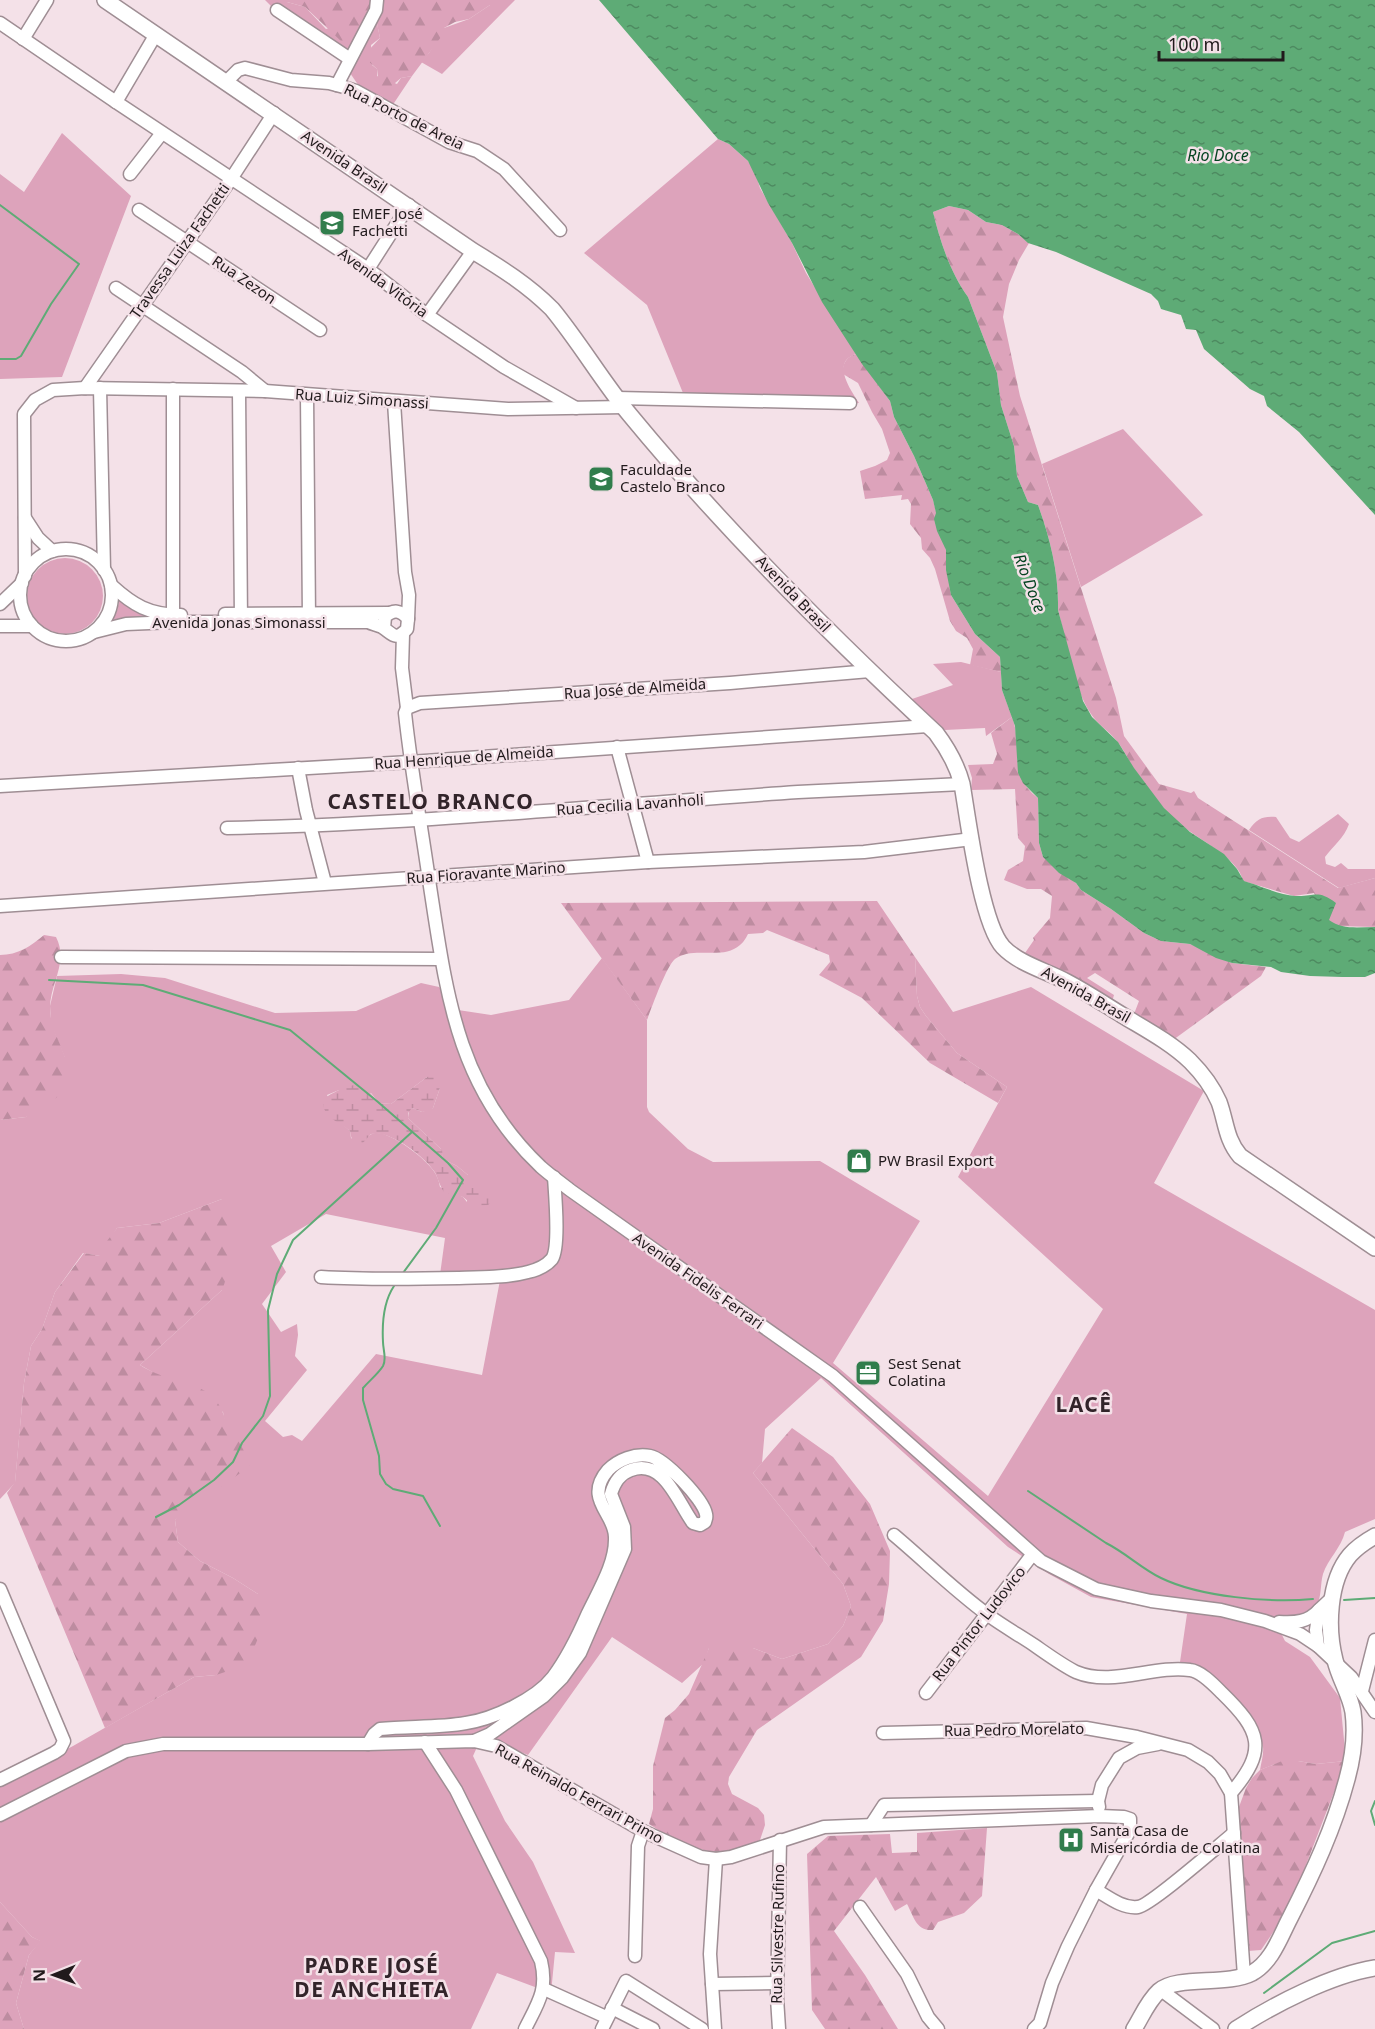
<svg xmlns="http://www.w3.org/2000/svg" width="1375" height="2029" font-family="'Noto Sans',sans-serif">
<defs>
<pattern id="forest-firs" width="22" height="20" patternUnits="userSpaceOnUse" patternTransform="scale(1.5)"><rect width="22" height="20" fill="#dda3bb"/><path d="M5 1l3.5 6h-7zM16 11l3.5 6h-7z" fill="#bd8ca0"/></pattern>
<pattern id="wetland-marsh" width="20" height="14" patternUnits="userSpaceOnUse" patternTransform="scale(1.5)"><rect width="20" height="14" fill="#dda3bb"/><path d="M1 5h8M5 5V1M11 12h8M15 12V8" fill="none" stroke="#bd8ca0"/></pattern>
<pattern id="water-ripples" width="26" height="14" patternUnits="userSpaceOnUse" patternTransform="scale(1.5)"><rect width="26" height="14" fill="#5eab76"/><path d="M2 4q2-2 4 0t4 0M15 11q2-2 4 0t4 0" fill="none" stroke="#4d8a60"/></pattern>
</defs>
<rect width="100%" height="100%" fill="#f4e1e8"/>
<g fill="#dda3bb" fill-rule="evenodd">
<polygon points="265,0 287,0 287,2 305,7 326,29 375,13 380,38 371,45 372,65 377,69 377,76 397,84 401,78 412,76 392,106 361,89 350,73 357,61 285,20"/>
<polygon points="490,0 515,0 442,74 421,62 429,53 444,28 469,19 490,5"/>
<polygon points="62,133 131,196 62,377 0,379 0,174 24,192"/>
<path d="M718 139 729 144 748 161 755 172 760 188 792 243 806 273 856 354C831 362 850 389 859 403L683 393 647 305 584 253Z"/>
<polygon points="1123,429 1203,515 1081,587 1042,464"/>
<circle cx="65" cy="596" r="38"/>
<polygon points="120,597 134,610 160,619 110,625 117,611"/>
<polygon points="961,662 1001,672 1002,690 1012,717 986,736 985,728 945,730 909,700 953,685 933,664"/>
<path d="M1338 814 1349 824C1344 838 1334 845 1325 857L1326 864 1335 867 1341 863 1348 869H1375V878L1339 888 1249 830C1257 819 1262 816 1276 817L1290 838 1299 842Z"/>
<path d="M915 957 953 1012 1031 987 1204 1091 1154 1183 1375 1310V1519L1345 1532C1341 1548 1328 1559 1323 1574 1320 1584 1322 1598 1316 1606 1310 1614 1289 1623 1279 1629L1285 1641 1310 1657 1340 1698 1346 1761 1316 1764 1298 1761 1275 1764 1260 1770C1261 1763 1264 1754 1263 1747 1257 1717 1222 1677 1194 1666 1190 1664 1185 1663 1180 1662L1187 1614 1091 1597 1049 1574 1008 1547 821 1378 765 1429 762 1463 753 1473 843 1584 851 1606 843 1626 828 1644 782 1659 753 1648H709L704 1663 682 1683 612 1637 528 1755 501 1744 478 1745 473 1756 505 1821 533 1862 575 1953 555 1952 551 1993 497 1973 471 2029H24L16 2003 29 1955 40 1941 32 1937 0 1902V1785L73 1746 194 1677 216 1675 258 1594 233 1578 200 1561 178 1542 175 1520 243 1441 228 1439 223 1412 140 1365 222 1290V1199L159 1223 117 1228 100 1256 83 1253 55 1292 42 1329 31 1346 24 1383 15 1483 0 1499V1120L26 1117 65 1058 51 1024 50 1006 57 976 121 974 165 978 275 1013 356 1011 421 983 439 987 458 1010 491 1015 569 1000 602 958 647 1020V1107L649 1112 688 1149 713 1162 820 1161 920 1221 833 1363 988 1496 1103 1309 958 1177 1007 1087 957 1053 926 1016 920 1007 917 996ZM427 1077 440 1088 433 1108 422 1112 412 1108 409 1110 408 1118 441 1149 443 1159 457 1166 468 1175 467 1202 463 1197 440 1187C439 1181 437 1175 433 1170 425 1158 390 1131 375 1133 369 1134 365 1140 361 1144L351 1138 350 1131 340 1122 327 1095 339 1090 371 1093 379 1103 391 1104ZM326 1214 445 1238 439 1282 501 1275 482 1375 376 1354 302 1441 292 1435 283 1437 265 1421 307 1370 295 1356 298 1335 297 1324 281 1332 262 1304 286 1272 271 1246Z"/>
</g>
<g fill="url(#forest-firs)">
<polygon points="287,0 490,0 490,5 469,19 455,22 444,28 444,33 412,76 401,78 388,89 379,86 377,69 366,59 367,52 380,38 375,14 353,42 342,42 305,7 287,2"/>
<path d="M949 206 968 210 986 222 1002 225 1018 234 1029 243 1019 260 1009 284 1003 317 1020 396 1116 698 1124 736 1159 784 1191 793 1194 791 1198 798 1338 888 1375 878V927L1336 926 1328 921 1314 893 1294 896 1243 881C1239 858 1197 839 1180 824 1161 808 1147 788 1133 768 1128 759 1123 748 1116 740 1109 731 1097 724 1091 714 1074 689 1066 640 1058 610 1059 573 1050 538 1038 505L1028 502 1017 476 1014 446 1001 405 997 373 968 297C950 272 940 241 933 212Z"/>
<path d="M856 354 890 401 894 417 914 456 933 500 946 550 951 595 975 634 1000 657 1001 672 970 665 973 649 967 638 956 631 950 621 935 569 930 558 922 549 921 538 910 524 911 504 908 499 901 500 902 495 865 499 860 471 875 466 887 460 890 453 882 429 872 412 858 383 843 374C842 364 846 357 856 354Z"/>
<path d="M1012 717C1024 748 1006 774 1038 798L1039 843 1043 857 1076 883 1081 890 1111 909 1144 933 1161 941 1190 944 1232 963 1266 967 1261 976 1173 1040 1134 1014 1139 1001 1095 973 1087 978 1114 995 1112 1002 1025 953 1034 940 1033 938 1050 918 1052 896 1041 889H1027L1004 880 1008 870 1023 861 1025 846 1018 838 1015 789 971 790 972 778 968 765 993 764 997 754 991 733Z"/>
<path d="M877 901 915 957 917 996 920 1007 926 1016 957 1053 1007 1087 998 1103 930 1063 862 998 819 975 830 962 829 955 767 930 763 933 748 934C746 938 743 943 740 945 722 961 694 945 675 959 666 967 652 1007 647 1020L561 903Z"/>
<path d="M44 935 56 937C69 962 50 983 50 1008 50 1026 59 1040 65 1057 67 1065 68 1075 70 1084L55 1099 26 1117 0 1120V955C18 955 31 946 44 935Z"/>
<path d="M222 1199 233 1210C231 1236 232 1266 222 1290L140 1365C183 1392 222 1373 229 1439L239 1437 243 1441 245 1439 250 1466 175 1520 178 1542 200 1561 233 1578 258 1594 262 1629 250 1657 234 1669 216 1675 194 1677 105 1728 7 1493 15 1482 24 1383 31 1346 42 1329 55 1292 84 1253 100 1256V1250L117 1228 159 1223Z"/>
<path d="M792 1428 833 1457 870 1504 890 1551 889 1584 883 1621 861 1657 757 1730 729 1777 728 1784 732 1794 758 1808 764 1815 765 1825 760 1840C754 1843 746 1848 739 1850 707 1858 674 1841 649 1824L653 1809V1766L665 1718 675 1710 689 1694 709 1648H753L782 1659 828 1644 843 1626 851 1606 843 1584 753 1473Z"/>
<polygon points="1282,1761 1298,1761 1316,1764 1346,1761 1289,1909 1261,1950 1248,1951 1236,1815 1246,1788 1252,1778 1260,1770"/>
<path d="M987 1828 982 1896 964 1913 938 1922 933 1930C916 1931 914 1917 907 1904L895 1911 876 1877 834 1931 865 1975 898 2029H825L812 2010 807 1854 828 1836 890 1834 892 1853 917 1852V1833Z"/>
<polygon points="0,1902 32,1937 41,1941 29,1955 16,2003 24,2029 0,2029"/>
</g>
<path fill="url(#wetland-marsh)" d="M433 1076 439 1077 440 1088 433 1108 429 1111 422 1112 412 1108 408 1113V1118L442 1150 443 1159 457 1166 491 1194V1202L488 1205 474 1206 463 1197 444 1192C439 1185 438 1177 434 1171 424 1156 389 1129 371 1134L361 1145C353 1143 351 1139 350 1131 337 1119 323 1120 323 1100 328 1095 333 1093 339 1090 364 1079 363 1087 380 1103L391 1104 427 1077Z"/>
<path fill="url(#water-ripples)" d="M599 0H1375V515L1299 432 1267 406 1264 396 1250 389 1204 349 1196 330 1186 329 1181 315 1161 309 1158 301 1151 294 1056 252 1028 243 1018 234 1002 225 986 222 968 210 949 206 933 212C940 241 950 272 968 297L997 373 1001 405 1014 446 1017 476 1028 502 1038 505C1050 538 1059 573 1058 610L1083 701 1092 717 1118 742 1134 768 1164 808 1190 832 1224 854 1237 869 1244 881C1258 885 1280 895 1295 896 1315 897 1317 889 1336 903L1329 920C1342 930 1359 927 1375 927V973L1365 977H1342L1310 976 1281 972 1271 967 1232 963 1216 958 1190 944 1161 941 1144 933 1111 909 1081 890 1076 883 1059 873 1043 857 1039 843 1038 798 1023 783 1018 773 1015 726 1002 690 1000 657 975 634 951 595 946 570V550L937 531 934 519 936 513 933 500 914 456 894 417 890 401 862 364 822 302 792 243 768 203 748 161 729 144 718 139Z"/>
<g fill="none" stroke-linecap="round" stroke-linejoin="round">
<g stroke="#5eab76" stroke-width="2">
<polyline points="0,205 79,264 51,304 21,356 16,359 0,359"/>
<polyline points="49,980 143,985 290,1030 378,1102 448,1163 463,1180 436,1228 403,1273"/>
<path d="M394 1286C384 1301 382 1324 383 1342 383 1350 387 1359 383 1366 378 1374 369 1381 363 1388V1400L379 1456 380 1474 386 1484 393 1489 423 1496 440 1526"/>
<path d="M1028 1491 1106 1543C1126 1553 1142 1569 1161 1578 1200 1597 1270 1603 1313 1599"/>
<polyline points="156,1517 179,1505 214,1480 233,1462 242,1443 263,1416 270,1396 268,1310 277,1274 293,1240 412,1132"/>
<polyline points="1344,1600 1375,1598"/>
<polyline points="1375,1801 1371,1811 1375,1825"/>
<polyline points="1264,1993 1332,1943 1375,1931"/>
</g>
<g stroke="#9f8e94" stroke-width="15">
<g id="minor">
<polyline points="277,10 350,59"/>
<polyline points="0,23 116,102 368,269 427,315 504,367 576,408"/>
<polyline points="23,39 47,0"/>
<polyline points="226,82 238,70 245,68 291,80 329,83 344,87 356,91 449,142 477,151 504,169 560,230"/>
<polyline points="337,85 376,10 377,0"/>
<polyline points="116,102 156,34"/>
<polyline points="130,174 162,133"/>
<polyline points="139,210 320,330"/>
<polyline points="368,269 409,205"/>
<polyline points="116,288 242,372 265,391"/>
<polyline points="427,315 473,251"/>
<polyline points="85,388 231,179 274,113"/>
<polyline points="100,388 104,570"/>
<polyline points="173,389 173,621"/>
<polyline points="239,391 241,621"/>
<polyline points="307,395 309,619"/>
<polyline points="617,398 850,403"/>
<polyline points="394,402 405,572 409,595 408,619"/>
<polyline points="25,518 38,538 52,551"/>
<circle cx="66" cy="595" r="46"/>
<polyline points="25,576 24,414 35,400 53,390 85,388 265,391 508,409 624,407"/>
<path d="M111 585C133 605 149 615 181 615"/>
<polyline points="0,604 22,583"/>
<polyline points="225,614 389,613"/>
<polyline points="0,626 32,626"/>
<path d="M94 632 126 624 173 622H368C372 624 378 625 382 627 392 633 395 642 407 629L408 619C401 610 393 609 385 617L384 628"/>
<polyline points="403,634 402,668 407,708"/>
<path d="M870 671 730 683 420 703 407 708 405 713C411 769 421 824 429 880 446 989 455 1086 541 1167 550 1175 560 1182 570 1190L833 1376 1041 1561 1096 1589 1151 1601 1221 1610 1265 1621 1300 1634 1318 1646"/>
<polyline points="617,747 648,862"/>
<polyline points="298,768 306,810 325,883"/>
<polyline points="0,786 410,762 928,726"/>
<path d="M227 828C418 824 608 805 798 792 853 789 907 787 962 784"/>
<polyline points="0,906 648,862 864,852 972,839"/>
<polyline points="61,957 441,959"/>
<path d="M321 1277C368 1280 413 1279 459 1278 482 1277 506 1278 528 1272 537 1270 546 1266 552 1259 560 1247 555 1193 554 1177"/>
<path d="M894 1535C925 1561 955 1591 988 1615 1003 1626 1019 1635 1034 1645 1047 1654 1062 1665 1076 1672 1112 1687 1153 1665 1190 1670 1201 1671 1214 1685 1222 1693 1261 1731 1268 1750 1231 1793L1244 1976"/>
<polyline points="0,1589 64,1741 60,1749 54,1753 0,1780"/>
<polyline points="1333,1597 1319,1610 1316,1630 1318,1646 1351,1677 1375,1712"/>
<path d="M1279 1622C1296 1623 1308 1622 1319 1610"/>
<polyline points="1362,1691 1375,1640"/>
<polyline points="926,1693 1032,1555"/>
<polyline points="883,1733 1086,1728 1137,1737 1188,1750 1208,1762 1220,1774 1231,1793"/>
<path d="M425 1742 456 1790 541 1961C548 1990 538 2003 525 2029"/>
<path d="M368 1744 374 1734 380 1729C408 1726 438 1728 466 1723 493 1719 536 1699 553 1677 568 1657 578 1636 588 1613 599 1590 616 1563 615 1537 615 1513 583 1499 608 1470 618 1460 635 1453 650 1456 665 1459 703 1499 706 1514 707 1518 706 1518 705 1522L700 1525 693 1523C678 1503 664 1458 631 1470 619 1474 614 1483 611 1494L624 1527 625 1549 580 1653 562 1678 544 1696 490 1734 474 1741"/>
<polyline points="1099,1807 1098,1801 1102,1785 1119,1758 1137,1748 1158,1744"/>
<polyline points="0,1815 126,1751 163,1744 368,1744 474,1741 496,1746 643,1831 701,1857 716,1859 731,1857 824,1827 1100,1816 1124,1817 1130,1819 1130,1830 1096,1890 1068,1946 1052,1983 1040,2023 1034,2029"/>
<polyline points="871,1825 884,1805 1098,1801"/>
<path d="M1096 1890C1108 1897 1123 1909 1138 1907 1151 1905 1219 1845 1234 1833"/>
<polyline points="860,1907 907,1974 928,2017 938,2029"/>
<polyline points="635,1956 638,1846 643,1831"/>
<polyline points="712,1984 777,1983"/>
<polyline points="544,1989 606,2017"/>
<polyline points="1161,1990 1213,2029"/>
<polyline points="612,2008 653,2029"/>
<polyline points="602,2029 626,1981 702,2029"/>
<polyline points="715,2029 710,1954 716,1859"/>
<polyline points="779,2029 777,1998 780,1840"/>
</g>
</g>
<g stroke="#9f8e94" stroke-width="18">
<g id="major">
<path d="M105 0 473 251C501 268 528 285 552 309 580 343 602 381 630 415 724 529 828 633 936 733 948 749 957 765 962 784 968 819 981 923 1003 947 1019 964 1047 971 1067 982 1086 992 1104 1004 1122 1015 1145 1029 1170 1042 1190 1061 1201 1072 1212 1086 1219 1102 1226 1121 1226 1140 1240 1156L1375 1248"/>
<path d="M1134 2029C1142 2016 1148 2001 1159 1991 1177 1975 1227 1986 1252 1973 1272 1962 1280 1937 1290 1918 1313 1873 1334 1828 1347 1779 1353 1757 1356 1734 1353 1712 1350 1694 1339 1678 1335 1660 1327 1629 1328 1581 1350 1555 1357 1547 1366 1541 1375 1536"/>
<path d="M1236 2029C1273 2005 1331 1975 1375 1968"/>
</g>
</g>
<use href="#minor" stroke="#fff" stroke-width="12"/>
<use href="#major" stroke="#fff" stroke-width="15"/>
</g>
<defs>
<g id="school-square" transform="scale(1.35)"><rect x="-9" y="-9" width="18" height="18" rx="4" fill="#317d4c" stroke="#f4e1e8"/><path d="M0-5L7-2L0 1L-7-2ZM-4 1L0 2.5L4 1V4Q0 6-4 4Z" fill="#fff"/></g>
<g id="university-square" transform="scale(1.35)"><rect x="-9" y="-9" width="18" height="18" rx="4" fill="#317d4c" stroke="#f4e1e8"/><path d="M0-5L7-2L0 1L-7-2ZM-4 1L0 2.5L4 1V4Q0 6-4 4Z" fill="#fff"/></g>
<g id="shop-square" transform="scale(1.35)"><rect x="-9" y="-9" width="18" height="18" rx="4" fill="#317d4c" stroke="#f4e1e8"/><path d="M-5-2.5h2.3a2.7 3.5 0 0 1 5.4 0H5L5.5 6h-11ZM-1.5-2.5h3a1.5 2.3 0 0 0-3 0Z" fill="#fff"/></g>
<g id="office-square" transform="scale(1.35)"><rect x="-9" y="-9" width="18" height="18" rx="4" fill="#317d4c" stroke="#f4e1e8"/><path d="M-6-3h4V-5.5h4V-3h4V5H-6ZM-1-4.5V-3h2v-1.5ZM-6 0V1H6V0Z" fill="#fff"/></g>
<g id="hospital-square" transform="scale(1.35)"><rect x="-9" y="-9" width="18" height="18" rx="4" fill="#317d4c" stroke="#f4e1e8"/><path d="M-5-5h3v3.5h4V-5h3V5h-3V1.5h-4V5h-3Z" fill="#fff"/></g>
</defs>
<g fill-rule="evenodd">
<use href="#school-square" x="332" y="223"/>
<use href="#university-square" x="601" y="479"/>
<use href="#shop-square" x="859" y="1161"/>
<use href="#office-square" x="868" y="1373"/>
<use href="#hospital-square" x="1071" y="1840"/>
</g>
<g text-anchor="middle" stroke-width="5" stroke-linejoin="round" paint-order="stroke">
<g font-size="15" fill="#211a1c" stroke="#f4e1e8">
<text transform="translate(404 117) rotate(26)" y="5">Rua Porto de Areia</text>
<text transform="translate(344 162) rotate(34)" y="5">Avenida Brasil</text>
<text transform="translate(180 251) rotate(-55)" y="5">Travessa Luiza Fachetti</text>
<text transform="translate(244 280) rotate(34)" y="5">Rua Zezon</text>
<text transform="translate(383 283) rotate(36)" y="5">Avenida Vitória</text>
<text transform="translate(362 399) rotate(4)" y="5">Rua Luiz Simonassi</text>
<text transform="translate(793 594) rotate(46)" y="5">Avenida Brasil</text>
<text x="239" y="628">Avenida Jonas Simonassi</text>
<text transform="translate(635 689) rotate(-4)" y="5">Rua José de Almeida</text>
<text transform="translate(464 758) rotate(-4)" y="5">Rua Henrique de Almeida</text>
<text transform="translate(630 805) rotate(-4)" y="5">Rua Cecilia Lavanholi</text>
<text transform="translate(486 873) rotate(-4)" y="5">Rua Fioravante Marino</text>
<text transform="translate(1086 995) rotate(29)" y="5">Avenida Brasil</text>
<text transform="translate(698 1281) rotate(35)" y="5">Avenida Fidelis Ferrari</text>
<text transform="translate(979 1624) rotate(-52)" y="5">Rua Pintor Ludovico</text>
<text transform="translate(1014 1730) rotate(-1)" y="5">Rua Pedro Morelato</text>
<text transform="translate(579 1794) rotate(29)" y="5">Rua Reinaldo Ferrari Primo</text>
<text transform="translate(778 1934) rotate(-89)" y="5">Rua Silvestre Rufino</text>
</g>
<g font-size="15" fill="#211a1c" stroke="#f4e1e8" text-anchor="start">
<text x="352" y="219">EMEF José<tspan x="352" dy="17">Fachetti</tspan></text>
<text x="620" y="475">Faculdade<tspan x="620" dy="17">Castelo Branco</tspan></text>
<text x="878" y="1166">PW Brasil Export</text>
<text x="888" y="1369">Sest Senat<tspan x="888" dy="17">Colatina</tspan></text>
<text x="1090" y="1836">Santa Casa de<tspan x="1090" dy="17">Misericórdia de Colatina</tspan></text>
</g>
<g font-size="16" font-style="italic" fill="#044320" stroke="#f4e1e8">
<text x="1218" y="161">Rio Doce</text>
<text transform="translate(1030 583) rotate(69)" y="6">Rio Doce</text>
</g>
<g font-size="21" font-weight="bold" letter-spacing="1.5" fill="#32242a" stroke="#f4e1e8">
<text x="431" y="809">CASTELO BRANCO</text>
<text x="1084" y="1412">LACÊ</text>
<text x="372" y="1973">PADRE JOSÉ<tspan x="372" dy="24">DE ANCHIETA</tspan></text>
</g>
</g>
<g transform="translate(54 1975) rotate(269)" stroke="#f4e1e8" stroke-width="4.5" paint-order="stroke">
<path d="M0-4.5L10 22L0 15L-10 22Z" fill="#211a1c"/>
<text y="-9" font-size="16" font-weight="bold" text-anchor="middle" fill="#211a1c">N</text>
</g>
<path d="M1159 51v9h124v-9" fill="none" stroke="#211a1c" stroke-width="3"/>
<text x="1168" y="51" font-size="18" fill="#211a1c" stroke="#f4e1e8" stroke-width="4.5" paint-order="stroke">100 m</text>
</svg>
